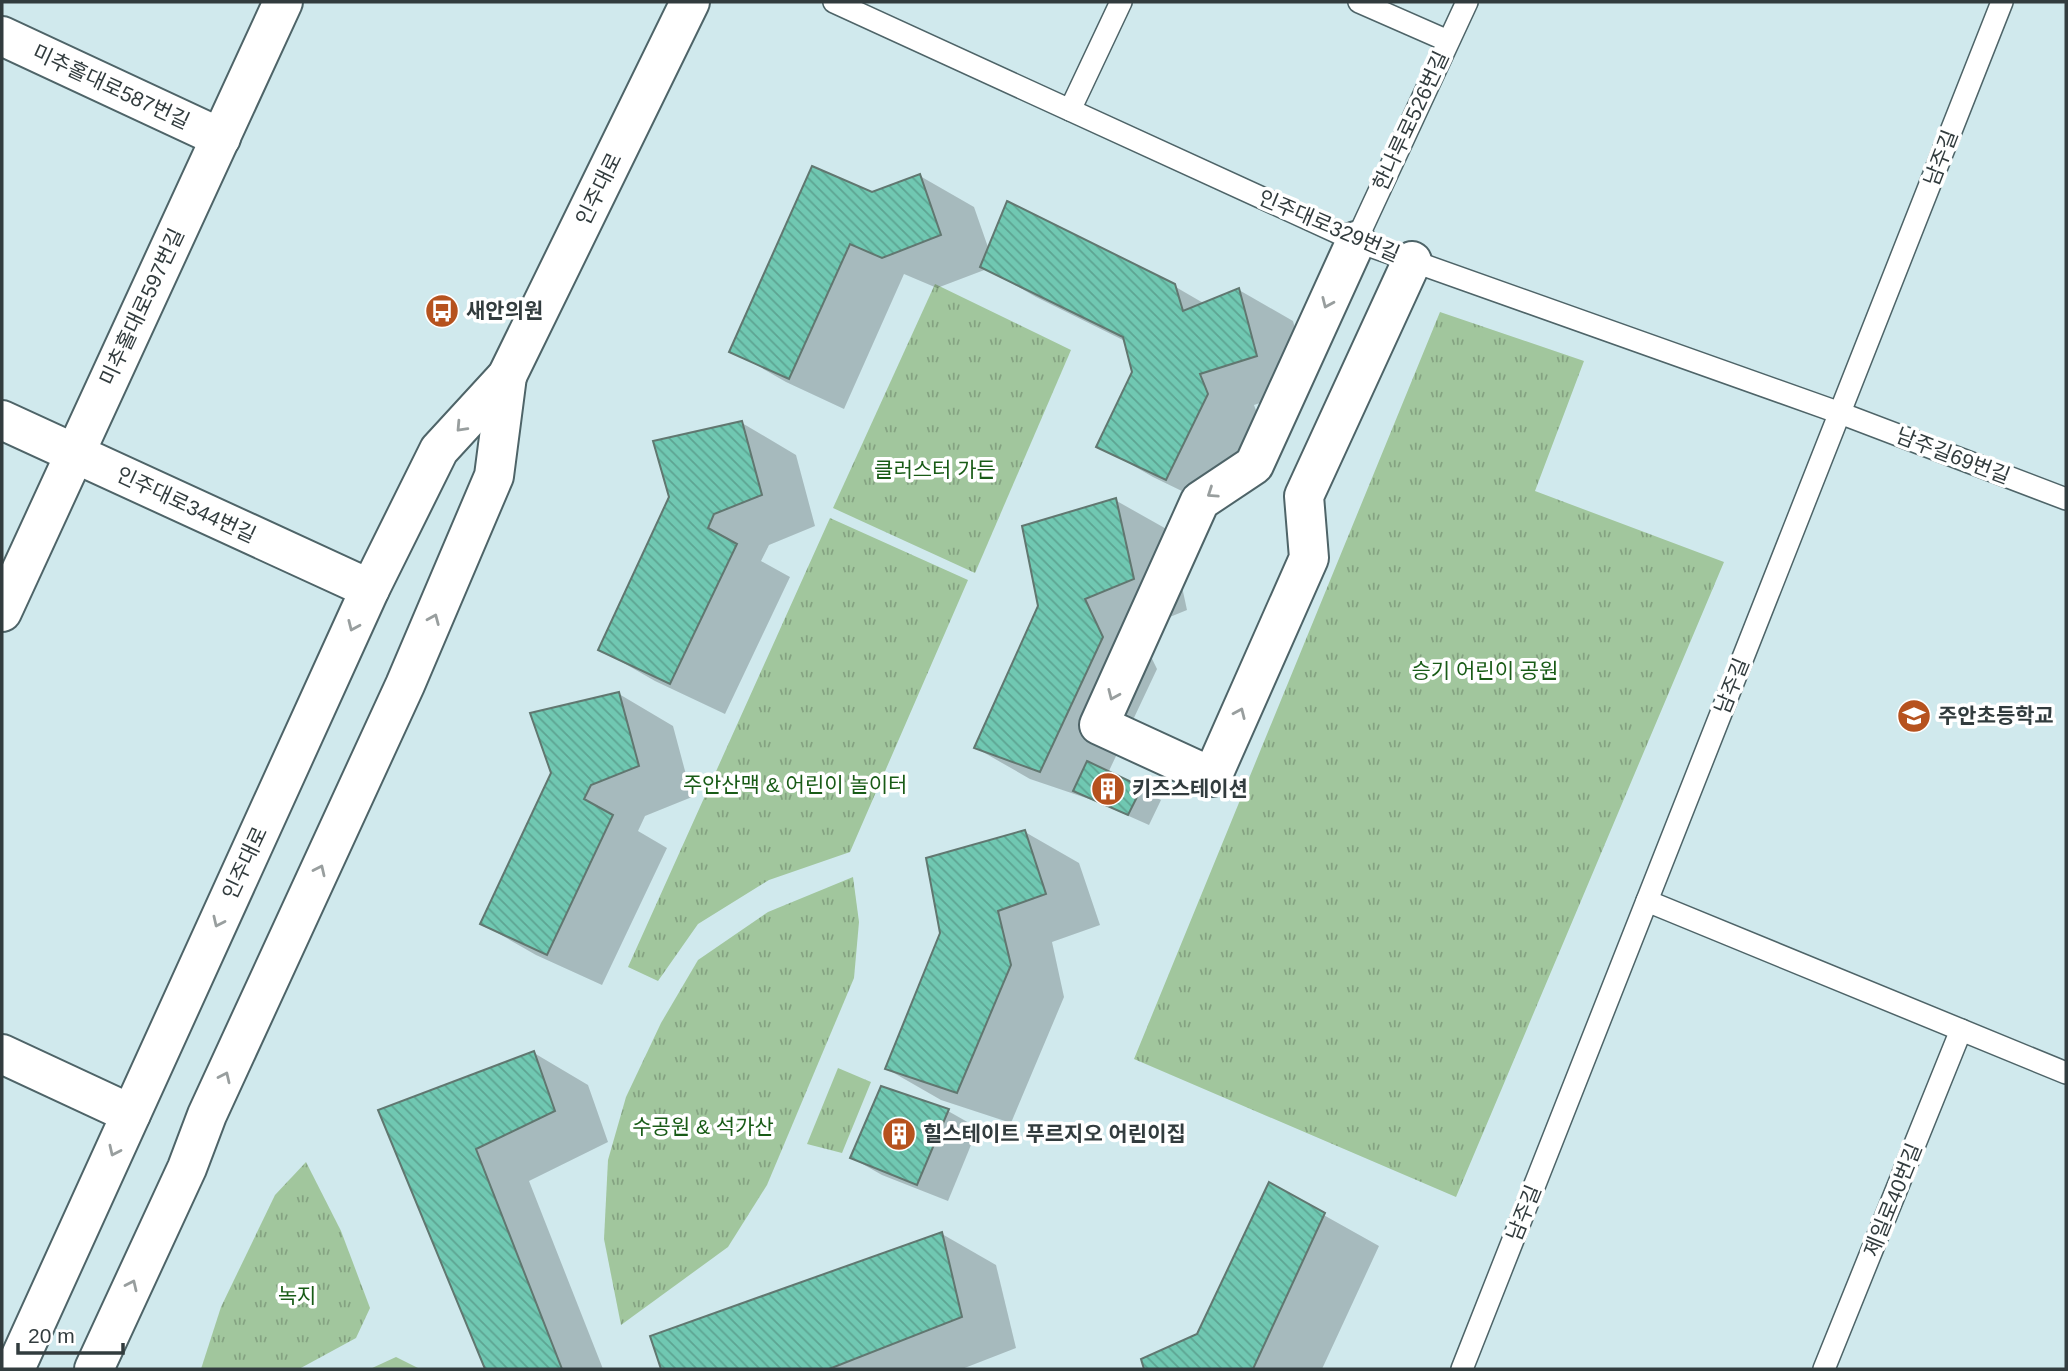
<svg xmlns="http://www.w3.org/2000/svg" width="2068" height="1371" font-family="Helvetica,'Noto Sans KR',sans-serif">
<defs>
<pattern id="grass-tufts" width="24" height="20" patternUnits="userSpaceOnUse" patternTransform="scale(1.75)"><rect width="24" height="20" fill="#a1c69d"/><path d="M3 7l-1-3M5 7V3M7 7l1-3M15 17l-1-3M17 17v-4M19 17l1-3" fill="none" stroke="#84a281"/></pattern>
<pattern id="building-back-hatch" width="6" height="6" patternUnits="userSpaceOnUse" patternTransform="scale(1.75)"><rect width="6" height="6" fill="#70c8b2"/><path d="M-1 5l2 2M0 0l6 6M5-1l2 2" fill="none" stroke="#5da492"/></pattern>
</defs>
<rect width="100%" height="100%" fill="#d0e9ed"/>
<g fill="url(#grass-tufts)">
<polygon points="935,284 1071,350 975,573 833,508"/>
<polygon points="1440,312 1584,361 1535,491 1724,562 1456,1197 1134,1059"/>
<polygon points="830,518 968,580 850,852 769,880 698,924 658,981 628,967"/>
<polygon points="853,877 859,922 854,978 767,1185 728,1247 621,1325 604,1239 608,1160 626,1097 661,1023 698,960 768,912"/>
<polygon points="838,1068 871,1082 842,1153 807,1144"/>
<polygon points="306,1162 341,1231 370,1308 356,1338 299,1369 201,1369 221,1307 275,1195"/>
<polygon points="396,1357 420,1369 370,1369"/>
</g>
<g fill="#0003">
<polygon points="920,176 974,207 989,250 1174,286 1205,304 1239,290 1293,321 1310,386 1254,405 1262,426 1221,510 1153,477 1099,446 1134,372 1125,341 1036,297 987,269 937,288 904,274 844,409 786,382 732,351 872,194"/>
<polygon points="742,423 796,455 815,526 769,545 761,561 790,577 725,714 655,681 601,650"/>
<polygon points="1115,500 1170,531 1187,610 1138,630 1157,669 1108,773 1161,800 1149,825 1095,801 1030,779 976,748"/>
<polygon points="619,694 673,726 692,797 645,816 638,831 667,848 602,985 536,955 482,924"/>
<polygon points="1025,832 1079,863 1100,925 1052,942 1064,997 1011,1123 941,1100 887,1069"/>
<polygon points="534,1053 588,1085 608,1142 529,1181 603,1369 487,1369 381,1111"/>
<polygon points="948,1111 978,1128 948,1201 882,1175 852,1158"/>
<polygon points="1270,1185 1379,1246 1322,1369 1146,1369 1143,1360 1198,1335"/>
<polygon points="942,1234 996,1265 1016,1348 962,1369 662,1369 652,1337"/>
</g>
<g fill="url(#building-back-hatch)" stroke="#617770" stroke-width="2">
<polygon points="812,166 872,192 920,174 941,235 882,258 850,244 789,379 729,352"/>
<polygon points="1007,201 1175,284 1183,311 1239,288 1257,356 1200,374 1208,394 1166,480 1096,447 1132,372 1123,337 980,267"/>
<polygon points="742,421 762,495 714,514 708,528 737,544 670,684 598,650 669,497 653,441"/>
<polygon points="1116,498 1134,579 1085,599 1103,637 1040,772 974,748 1038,606 1022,526"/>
<polygon points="619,692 639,766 591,785 584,799 613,815 547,955 480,924 551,773 530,713"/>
<polygon points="1087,761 1142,787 1128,815 1073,791"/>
<polygon points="1025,830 1046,894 998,911 1011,965 957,1093 885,1069 940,933 926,858"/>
<polygon points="534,1051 555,1111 476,1149 562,1369 485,1369 378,1110"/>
<polygon points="881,1086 949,1109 917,1185 850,1158"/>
<polygon points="1269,1182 1325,1213 1253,1369 1144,1369 1141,1359 1197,1334"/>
<polygon points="942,1232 962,1317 829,1369 661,1369 650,1336"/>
</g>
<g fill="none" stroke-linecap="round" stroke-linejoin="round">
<g stroke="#4e6468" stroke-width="24">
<g id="service">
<polyline points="834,2 1356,241 1840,413 2066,499"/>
<polyline points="1359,2 1448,41"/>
<polyline points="1070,110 1121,2"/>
<polyline points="1356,241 1467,2"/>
<polyline points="1647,901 2066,1073"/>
<polyline points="1462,1369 2002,2"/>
<polyline points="1824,1369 1961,1030"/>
</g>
</g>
<g stroke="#4e6468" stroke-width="42">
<g id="minor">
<polyline points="2,36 221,138"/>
<polyline points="1356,241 1254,465 1200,501 1099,725 1212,777 1309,558 1304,496 1412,261"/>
<polyline points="2,420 370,589"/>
<polyline points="2,612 283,2"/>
<polyline points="2,1054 131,1114"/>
</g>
</g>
<g stroke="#4e6468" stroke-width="42">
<g id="secondary">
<polyline points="15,1369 370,589 439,450 507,376 690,2"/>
<polyline points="94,1369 187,1168 207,1115 405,685 494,476 507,376"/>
</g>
</g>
<use href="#service" stroke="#fff" stroke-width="21"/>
<use href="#minor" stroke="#fff" stroke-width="38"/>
<use href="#secondary" stroke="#fff" stroke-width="38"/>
</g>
<defs><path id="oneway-chevron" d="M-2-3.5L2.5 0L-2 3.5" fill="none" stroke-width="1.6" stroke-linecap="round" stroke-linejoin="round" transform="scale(1.75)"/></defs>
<g stroke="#989e9e">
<use href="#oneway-chevron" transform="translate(1327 303) rotate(114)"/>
<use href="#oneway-chevron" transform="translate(461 427) rotate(133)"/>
<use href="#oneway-chevron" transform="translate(1212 493) rotate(146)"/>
<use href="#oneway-chevron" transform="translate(434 619) rotate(-67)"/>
<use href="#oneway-chevron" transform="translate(353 626) rotate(114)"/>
<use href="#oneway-chevron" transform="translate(1113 695) rotate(114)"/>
<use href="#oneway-chevron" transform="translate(1240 713) rotate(-66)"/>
<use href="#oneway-chevron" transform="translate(320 870) rotate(-65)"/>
<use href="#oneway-chevron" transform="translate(218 922) rotate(115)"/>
<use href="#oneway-chevron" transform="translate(225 1077) rotate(-65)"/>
<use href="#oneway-chevron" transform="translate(114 1151) rotate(115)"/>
<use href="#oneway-chevron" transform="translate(132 1285) rotate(-65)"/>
</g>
<defs>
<g id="bus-disc" transform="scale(1.75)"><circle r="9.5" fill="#b6521e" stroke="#fff"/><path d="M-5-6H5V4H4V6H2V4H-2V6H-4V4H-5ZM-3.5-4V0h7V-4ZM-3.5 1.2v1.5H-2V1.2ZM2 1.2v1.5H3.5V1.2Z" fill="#fff"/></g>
<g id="school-disc" transform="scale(1.75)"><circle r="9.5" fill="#b6521e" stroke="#fff"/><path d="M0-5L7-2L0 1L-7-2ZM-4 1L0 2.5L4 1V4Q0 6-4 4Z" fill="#fff"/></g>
<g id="building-disc" transform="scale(1.75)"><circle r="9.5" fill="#b6521e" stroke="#fff"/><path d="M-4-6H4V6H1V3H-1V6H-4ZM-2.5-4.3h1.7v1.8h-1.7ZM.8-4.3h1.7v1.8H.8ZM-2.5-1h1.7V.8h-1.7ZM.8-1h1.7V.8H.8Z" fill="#fff"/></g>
</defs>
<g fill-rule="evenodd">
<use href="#bus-disc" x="442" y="311"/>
<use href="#school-disc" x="1914" y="716"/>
<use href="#building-disc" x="1108" y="789"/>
<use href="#building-disc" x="899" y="1134"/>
</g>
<g text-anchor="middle" stroke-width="7" stroke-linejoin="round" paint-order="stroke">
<g font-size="21" fill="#323c3e" stroke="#fff">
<text transform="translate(111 87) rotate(25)" y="7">미추홀대로587번길</text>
<text transform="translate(1411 121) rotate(-65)" y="7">한나루로526번길</text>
<text transform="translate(1941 158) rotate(-69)" y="7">남주길</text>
<text transform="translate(599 189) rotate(-64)" y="7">인주대로</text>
<text transform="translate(1329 226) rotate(23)" y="7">인주대로329번길</text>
<text transform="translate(142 307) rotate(-65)" y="7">미추홀대로597번길</text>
<text transform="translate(1953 456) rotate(21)" y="7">남주길69번길</text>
<text transform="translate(186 505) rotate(25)" y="7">인주대로344번길</text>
<text transform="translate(1732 686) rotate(-68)" y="7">남주길</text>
<text transform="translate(245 863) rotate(-65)" y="7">인주대로</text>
<text transform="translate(1893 1200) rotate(-68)" y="7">제일로40번길</text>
<text transform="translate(1524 1213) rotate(-68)" y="7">남주길</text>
</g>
<g font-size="21" font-weight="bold" fill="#323c3e" stroke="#fff" text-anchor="start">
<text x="466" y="318">새안의원</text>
<text x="1938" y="723">주안초등학교</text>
<text x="1132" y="796">키즈스테이션</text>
<text x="923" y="1141">힐스테이트 푸르지오 어린이집</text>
</g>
<g font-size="21" fill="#185b16" stroke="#fff">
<text x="935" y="477">클러스터 가든</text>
<text x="1485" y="678">승기 어린이 공원</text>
<text x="795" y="792">주안산맥 &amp; 어린이 놀이터</text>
<text x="703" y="1134">수공원 &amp; 석가산</text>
<text x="297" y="1303">녹지</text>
</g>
</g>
<rect width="2068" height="1371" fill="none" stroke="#323c3e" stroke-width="7"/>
<path d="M18 1343v10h105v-10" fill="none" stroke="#323c3e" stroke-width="3.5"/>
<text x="28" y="1343" font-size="21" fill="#323c3e" stroke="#ffffff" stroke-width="5" paint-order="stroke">20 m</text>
</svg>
